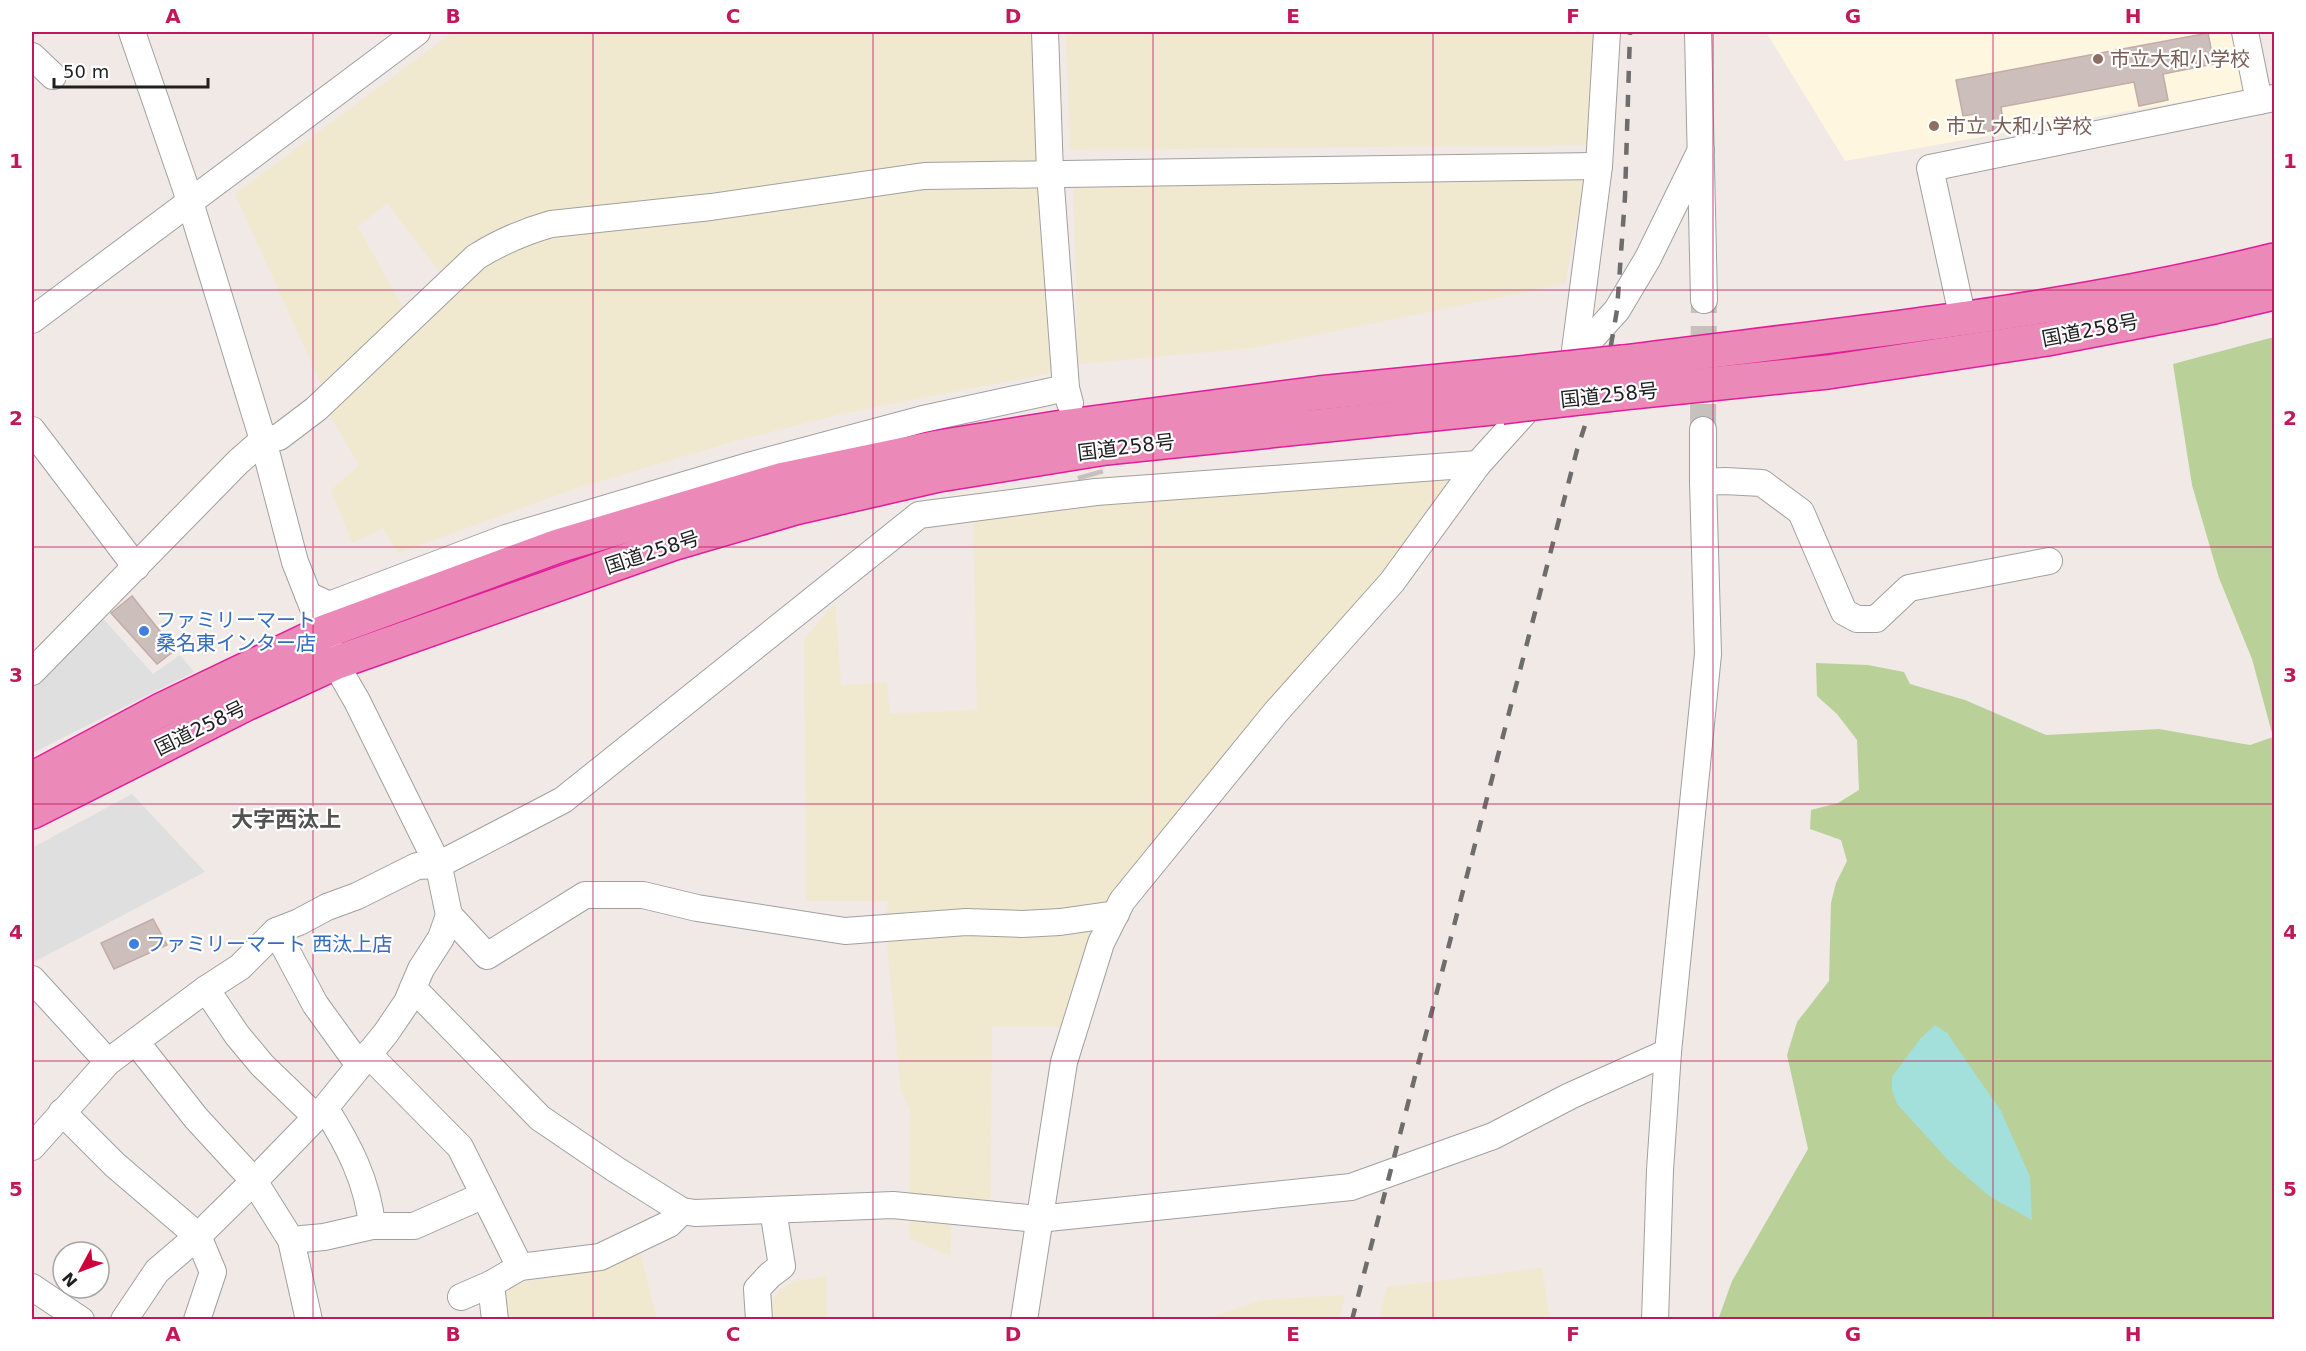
<svg xmlns="http://www.w3.org/2000/svg" width="2306" height="1351" font-family="'DejaVu Sans','Noto Sans JP',sans-serif">
<rect width="100%" height="100%" fill="#f0e9e5"/>
<polygon fill="#fff6df" points="1766,32 2238,32 2249,85 2243,91 1845,161"/>
<g fill="#f0e9cf">
<polygon points="453,32 1038,32 1039,162 519,218 477,245 442,275 387,203 358,227 404,309 324,390 235,194"/>
<polygon points="1066,32 1593,32 1590,145 1070,150"/>
<polygon points="1586,166 1565,284 1252,348 1078,364 1073,172"/>
<polygon points="1042,181 1050,373 841,414 742,439 571,490 398,553 383,528 352,543 331,490 359,465 322,402 516,237 737,200"/>
<polygon points="1463,477 1110,896 1066,1027 992,1026 990,1200 953,1196 950,1256 909,1238 910,1109 901,1092 885,920 889,901 806,901 804,639 835,603 841,685 887,682 890,714 977,710 973,507"/>
<polygon points="640,1252 657,1319 504,1319 502,1293 524,1282 601,1269"/>
<polygon points="1542,1268 1550,1319 1379,1319 1387,1287"/>
<polygon points="827,1276 827,1319 767,1319 767,1307 782,1289 792,1282"/>
<polygon points="1345,1295 1339,1319 1206,1319 1263,1300"/>
</g>
<polygon fill="#b9d198" points="2274,337 2274,1319 1718,1320 1732,1281 1808,1149 1787,1055 1797,1022 1829,981 1831,903 1836,883 1847,861 1841,840 1810,829 1811,810 1838,803 1859,790 1857,740 1837,714 1817,696 1816,663 1868,665 1904,672 1910,684 1965,700 2046,735 2159,729 2250,745 2273,737 2252,659 2219,578 2192,485 2173,364"/>
<g fill="#dfdfdf">
<polygon points="99,614 153,674 180,655 194,672 32,753 32,687"/>
<polygon points="132,794 205,872 32,963 32,848"/>
</g>
<polygon fill="#a3e0dc" points="1935,1025 1947,1033 2001,1111 2030,1177 2032,1220 1989,1196 1949,1161 1897,1104 1892,1090 1892,1077 1920,1039"/>
<g fill="#ccbebb" stroke="#c3aba6" stroke-width="1.5">
<polygon points="2208,33 2214,64 2163,74 2168,100 2139,106 2134,82 2001,107 2004,128 1979,133 1976,114 1963,116 1956,80"/>
<polygon points="132,596 175,650 157,664 111,613"/>
<polygon points="153,919 167,945 114,969 101,943"/>
</g>
<g fill="none" stroke-linecap="round" stroke-linejoin="round">
<g stroke="#c6c1bd" stroke-width="26" stroke-dasharray="26 13" stroke-linecap="butt">
<polyline points="1703,430 1704,300"/>
<polyline points="1079,435 1091,477"/>
</g>
<g stroke="#a0a0a0" stroke-width="28">
<g id="minor">
<polyline points="1045,32 1050,173 1066,388 1070,403"/>
<polyline points="1698,32 1704,300"/>
<polyline points="2245,32 2259,101"/>
<polyline points="32,56 53,76"/>
<polyline points="1963,319 1930,168 2274,98"/>
<polyline points="32,320 417,32"/>
<polyline points="1574,358 1599,166 1607,32"/>
<polyline points="32,430 136,567"/>
<polyline points="1703,482 1725,481 1762,483 1801,512 1844,612 1857,619 1876,619 1909,588 2049,561"/>
<polyline points="308,595 329,605 506,538 752,465 923,419 1066,388"/>
<path d="M32 672 238 462 263 440 279 437 316 409 476 257C500 242 523 232 551 224L711 207 924 176 1599 166"/>
<polyline points="449,915 487,956 585,895 643,895 697,908 845,931 966,922 1022,924 1060,922 1116,914"/>
<polyline points="276,931 315,1004 359,1065"/>
<polyline points="32,979 108,1062"/>
<polyline points="413,988 540,1118 615,1169 682,1211 695,1213 893,1205 1038,1219 1351,1187 1493,1136 1570,1096 1668,1052"/>
<polyline points="206,989 237,1035 262,1065 316,1117"/>
<polyline points="136,1042 196,1118 254,1181 291,1240 309,1320"/>
<polyline points="368,1054 460,1147 520,1267"/>
<path d="M325 1108C348 1144 368 1182 372 1226"/>
<polyline points="62,1112 115,1165 198,1236 213,1272 197,1320"/>
<polyline points="32,1147 108,1062 206,989 240,967 276,931 299,922 327,907 357,896 417,866 438,865 563,800 919,515 1096,492 1478,464"/>
<polyline points="291,1240 324,1237 372,1226 414,1226 484,1195"/>
<polyline points="491,1284 495,1320"/>
<polyline points="32,1287 81,1320"/>
<polyline points="461,1297 491,1284 520,1267 600,1257 669,1224 682,1211"/>
<polyline points="124,1320 157,1271 198,1236 260,1175 325,1108 386,1033 407,1002 421,969 441,938 449,915 439,867 357,701 335,663 295,562 263,440 186,189 132,32"/>
<polyline points="759,1320 757,1289 770,1275 782,1266 773,1210"/>
<polyline points="1024,1320 1064,1062 1101,943 1122,901 1276,712 1392,582 1478,464 1617,310 1648,258 1701,150"/>
<polyline points="1655,1320 1660,1170 1668,1052 1708,654 1703,482 1703,430"/>
</g>
</g>
<g stroke="#e31d9a" stroke-width="36">
<g id="highway">
<path d="M1623 362C1841 334 2061 313 2274 260"/>
<polyline points="1623,393 1828,372 2047,339 2214,307 2274,293"/>
<polyline points="32,779 159,711 324,632 558,546 780,480 939,447 1069,426 1319,393 1500,375"/>
<polyline points="32,812 246,704 335,663 672,544 795,508 939,475 1106,448 1502,407"/>
</g>
</g>
<use href="#minor" stroke="#fff" stroke-width="26"/>
<use href="#highway" stroke="#eb89b8" stroke-width="33"/>
<polyline stroke="#6d6d6d" stroke-width="4.5" stroke-dasharray="12 12" stroke-linecap="butt" points="1352,1320 1577,450 1611,345 1617,310 1625,197 1630,32"/>
<g stroke="#e31d9a" stroke-width="36" stroke-linecap="butt">
<g id="highway-bridge">
<polyline points="1500,375 1623,362"/>
<polyline points="1502,407 1623,393"/>
</g>
</g>
<use href="#highway-bridge" stroke="#eb89b8" stroke-width="33"/>
</g>
<path fill="none" stroke="#c2185b" stroke-width="1.5" stroke-opacity="0.55" d="M313 32V1320M593 32V1320M873 32V1320M1153 32V1320M1433 32V1320M1713 32V1320M1993 32V1320M32 290H2274M32 547H2274M32 804H2274M32 1061H2274"/>
<g fill="#8d6e63" stroke="#fff" stroke-width="2">
<circle cx="2098" cy="59" r="6"/>
<circle cx="1934" cy="126" r="6"/>
</g>
<g fill="#3f7fe0" stroke="#fff" stroke-width="2">
<circle cx="144" cy="631" r="6"/>
<circle cx="134" cy="944" r="6"/>
</g>
<g text-anchor="middle" stroke-width="4.5" stroke-linejoin="round" paint-order="stroke">
<g font-size="20" fill="#785e54" stroke="#fff" text-anchor="start">
<text x="2110" y="66">市立大和小学校</text>
<text x="1946" y="133">市立 大和小学校</text>
</g>
<g font-size="20" fill="#1f1f1f" stroke="#fff">
<text transform="translate(2090 330) rotate(-11)" y="7">国道258号</text>
<text transform="translate(1609 395) rotate(-6)" y="7">国道258号</text>
<text transform="translate(1126 447) rotate(-7)" y="7">国道258号</text>
<text transform="translate(652 552) rotate(-18)" y="7">国道258号</text>
<text transform="translate(200 728) rotate(-26)" y="7">国道258号</text>
</g>
<g font-size="20" fill="#366cbe" stroke="#fff" text-anchor="start">
<text x="156" y="627">ファミリーマート<tspan x="156" dy="23">桑名東インター店</tspan></text>
<text x="146" y="951">ファミリーマート 西汰上店</text>
</g>
<g font-size="22" font-weight="bold" fill="#525252" stroke="#fff">
<text x="286" y="827">大字西汰上</text>
</g>
</g>
<rect width="2306" height="1351" fill="none" stroke="#ffffff" stroke-width="66"/>
<g transform="translate(81 1270) rotate(229)"><circle r="28" fill="#ffffff" stroke="#a5a5a5" stroke-width="1.5"/>
<path d="M0-4.5L10 22L0 15L-10 22Z" fill="#ce003c"/>
<text y="-9" font-size="16" font-weight="bold" text-anchor="middle" fill="#1f1f1f">N</text>
</g>
<path d="M54 78v9h154v-9" fill="none" stroke="#1f1f1f" stroke-width="3"/>
<text x="63" y="78" font-size="18" fill="#1f1f1f" stroke="#ffffff" stroke-width="4.5" paint-order="stroke">50 m</text>
<rect x="33" y="33" width="2240" height="1285" fill="none" stroke="#c2185b" stroke-width="2"/>
<g font-size="20" text-anchor="middle" font-weight="bold" fill="#c2185b">
<text x="173" y="23">A</text>
<text x="453" y="23">B</text>
<text x="733" y="23">C</text>
<text x="1013" y="23">D</text>
<text x="1293" y="23">E</text>
<text x="1573" y="23">F</text>
<text x="1853" y="23">G</text>
<text x="2133" y="23">H</text>
<text x="16" y="168">1</text>
<text x="2290" y="168">1</text>
<text x="16" y="425">2</text>
<text x="2290" y="425">2</text>
<text x="16" y="682">3</text>
<text x="2290" y="682">3</text>
<text x="16" y="939">4</text>
<text x="2290" y="939">4</text>
<text x="16" y="1196">5</text>
<text x="2290" y="1196">5</text>
<text x="173" y="1341">A</text>
<text x="453" y="1341">B</text>
<text x="733" y="1341">C</text>
<text x="1013" y="1341">D</text>
<text x="1293" y="1341">E</text>
<text x="1573" y="1341">F</text>
<text x="1853" y="1341">G</text>
<text x="2133" y="1341">H</text>
</g>
</svg>
